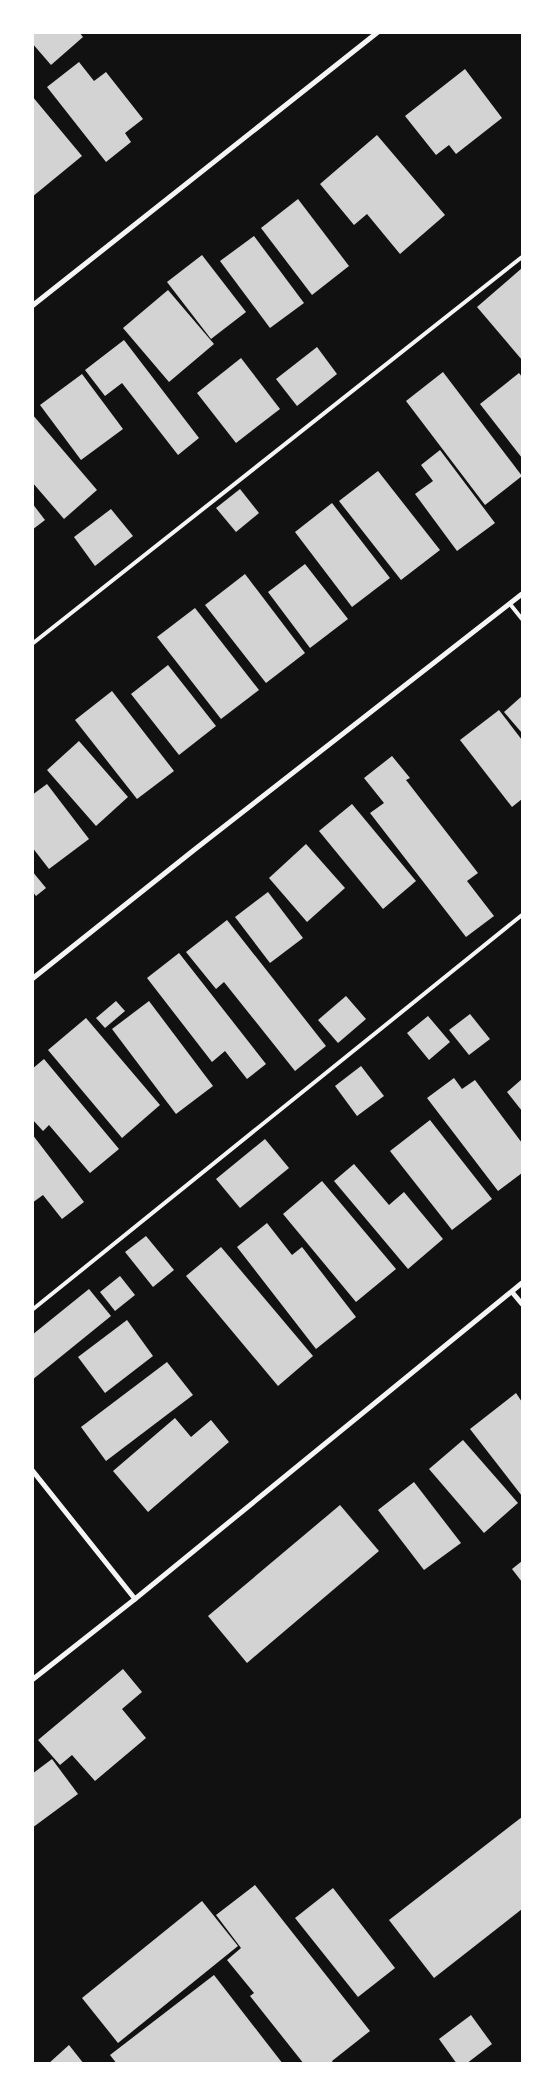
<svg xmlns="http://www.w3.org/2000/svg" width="555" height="2096" font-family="Rubik,sans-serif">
<rect width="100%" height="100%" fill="#111"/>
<g fill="#d3d3d3">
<polygon points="32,32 79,32 83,37 51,65 32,43"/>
<polygon points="79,62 94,81 106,72 143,119 125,133 131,142 106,162 47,87"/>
<polygon points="465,69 502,118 456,154 449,145 436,155 405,116"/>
<polygon points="32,96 82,156 32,197"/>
<polygon points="377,135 445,215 400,254 367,214 354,225 320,184"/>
<polygon points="298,199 349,266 312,295 261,228"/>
<polygon points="254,236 304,303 270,328 220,261"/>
<polygon points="202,255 246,312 211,339 167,282"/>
<polygon points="522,268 522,360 477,307"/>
<polygon points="168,290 214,344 169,382 123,328"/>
<polygon points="124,340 199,438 178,455 122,383 105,396 85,370"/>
<polygon points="317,347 337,374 297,406 276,379"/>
<polygon points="241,358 280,409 236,443 197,393"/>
<polygon points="443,372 522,476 485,505 406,401"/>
<polygon points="519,373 522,377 522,458 480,404"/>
<polygon points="82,374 123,429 81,460 40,405"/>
<polygon points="32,414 97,490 64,519 32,482"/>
<polygon points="440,450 495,523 457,551 415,494 433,481 421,465"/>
<polygon points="378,471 440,550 401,580 339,501"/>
<polygon points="240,489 259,513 236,532 216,508"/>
<polygon points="32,503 45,520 32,530"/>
<polygon points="332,503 390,578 352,607 295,532"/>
<polygon points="111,509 133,536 95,566 74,537"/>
<polygon points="305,564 348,619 310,648 268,592"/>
<polygon points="245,574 305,653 266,683 205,605"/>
<polygon points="195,608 259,690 221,719 157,637"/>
<polygon points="168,665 216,726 179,755 131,694"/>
<polygon points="112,691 174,771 137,799 75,720"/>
<polygon points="522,696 522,733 504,712"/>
<polygon points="499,710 522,740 522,799 512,807 460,740"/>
<polygon points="79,741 128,797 96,826 47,770"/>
<polygon points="392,756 410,778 406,780 478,873 467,881 494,916 466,937 370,813 384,803 364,778"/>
<polygon points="47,784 89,839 49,869 32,847 32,795"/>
<polygon points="352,804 416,881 383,909 319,831"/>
<polygon points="306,844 345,888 307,922 269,878"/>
<polygon points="32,871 46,888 36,896 32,891"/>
<polygon points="268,892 303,938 270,963 235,917"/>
<polygon points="227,920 326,1046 295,1071 224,982 216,989 186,952"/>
<polygon points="179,953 266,1064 247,1079 225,1051 212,1062 147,978"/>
<polygon points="346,996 366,1019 338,1043 318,1020"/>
<polygon points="116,1001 125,1011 105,1028 96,1018"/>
<polygon points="149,1001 213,1086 176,1114 112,1029"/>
<polygon points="470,1014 490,1039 469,1055 449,1030"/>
<polygon points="428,1016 450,1042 429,1060 407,1033"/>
<polygon points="86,1018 160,1105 122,1138 48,1050"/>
<polygon points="44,1059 119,1149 90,1173 49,1125 43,1131 32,1119 32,1069"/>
<polygon points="361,1066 384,1096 357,1116 335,1086"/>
<polygon points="454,1078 462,1089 475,1080 522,1143 522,1173 498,1191 427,1098"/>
<polygon points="522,1079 522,1111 507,1092"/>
<polygon points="430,1120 492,1199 452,1230 390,1151"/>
<polygon points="32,1134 84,1202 62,1219 43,1195 32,1203"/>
<polygon points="265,1139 289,1168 240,1208 216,1179"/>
<polygon points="354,1164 389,1205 404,1192 443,1239 408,1269 334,1181"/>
<polygon points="322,1181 396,1269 356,1302 283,1214"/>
<polygon points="267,1223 292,1255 302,1247 356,1317 316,1349 237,1247"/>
<polygon points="146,1236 174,1270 153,1287 125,1252"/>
<polygon points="221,1247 313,1356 278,1386 186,1276"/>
<polygon points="120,1276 135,1295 115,1311 100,1292"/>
<polygon points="89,1289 111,1316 32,1380 32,1335"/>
<polygon points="127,1320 153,1356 105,1393 78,1357"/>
<polygon points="167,1362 193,1395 106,1461 81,1427"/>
<polygon points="516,1393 522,1402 522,1496 470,1429"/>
<polygon points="175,1418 191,1437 211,1420 229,1442 148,1512 113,1471"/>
<polygon points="463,1440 518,1503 484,1533 429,1469"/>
<polygon points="414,1482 461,1543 424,1570 378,1510"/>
<polygon points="340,1505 379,1551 247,1663 208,1616"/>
<polygon points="522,1561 522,1582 512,1569"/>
<polygon points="123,1669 142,1692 122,1709 146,1738 95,1781 72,1755 60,1765 38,1740"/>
<polygon points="52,1759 78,1794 32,1828 32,1774"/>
<polygon points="522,1817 522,1909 434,1978 389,1920"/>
<polygon points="255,1885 370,2031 332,2061 334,2064 304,2064 250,1996 254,1993 227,1960 241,1948 216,1915"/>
<polygon points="333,1888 395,1968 358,1997 295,1918"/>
<polygon points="202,1901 238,1946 118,2043 82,1998"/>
<polygon points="214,1975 283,2064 117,2064 110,2055"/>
<polygon points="471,2015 492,2044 466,2064 457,2064 439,2039"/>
<polygon points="69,2045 84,2064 48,2064"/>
</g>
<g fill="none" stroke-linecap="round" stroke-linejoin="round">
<g stroke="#f5f5f5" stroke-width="4">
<polyline points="510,604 522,619"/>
<polyline points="32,644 522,257"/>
<polyline points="32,1310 522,915"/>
</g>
<g stroke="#f5f5f5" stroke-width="5">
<polyline points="32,306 378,32"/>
<polyline points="32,979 194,850 522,594"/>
<polyline points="512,1292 522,1304"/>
<polyline points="32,1470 135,1599"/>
<polyline points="32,1680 135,1599 522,1283"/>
</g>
</g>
<rect width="555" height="2096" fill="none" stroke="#ffffff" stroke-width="68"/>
</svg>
